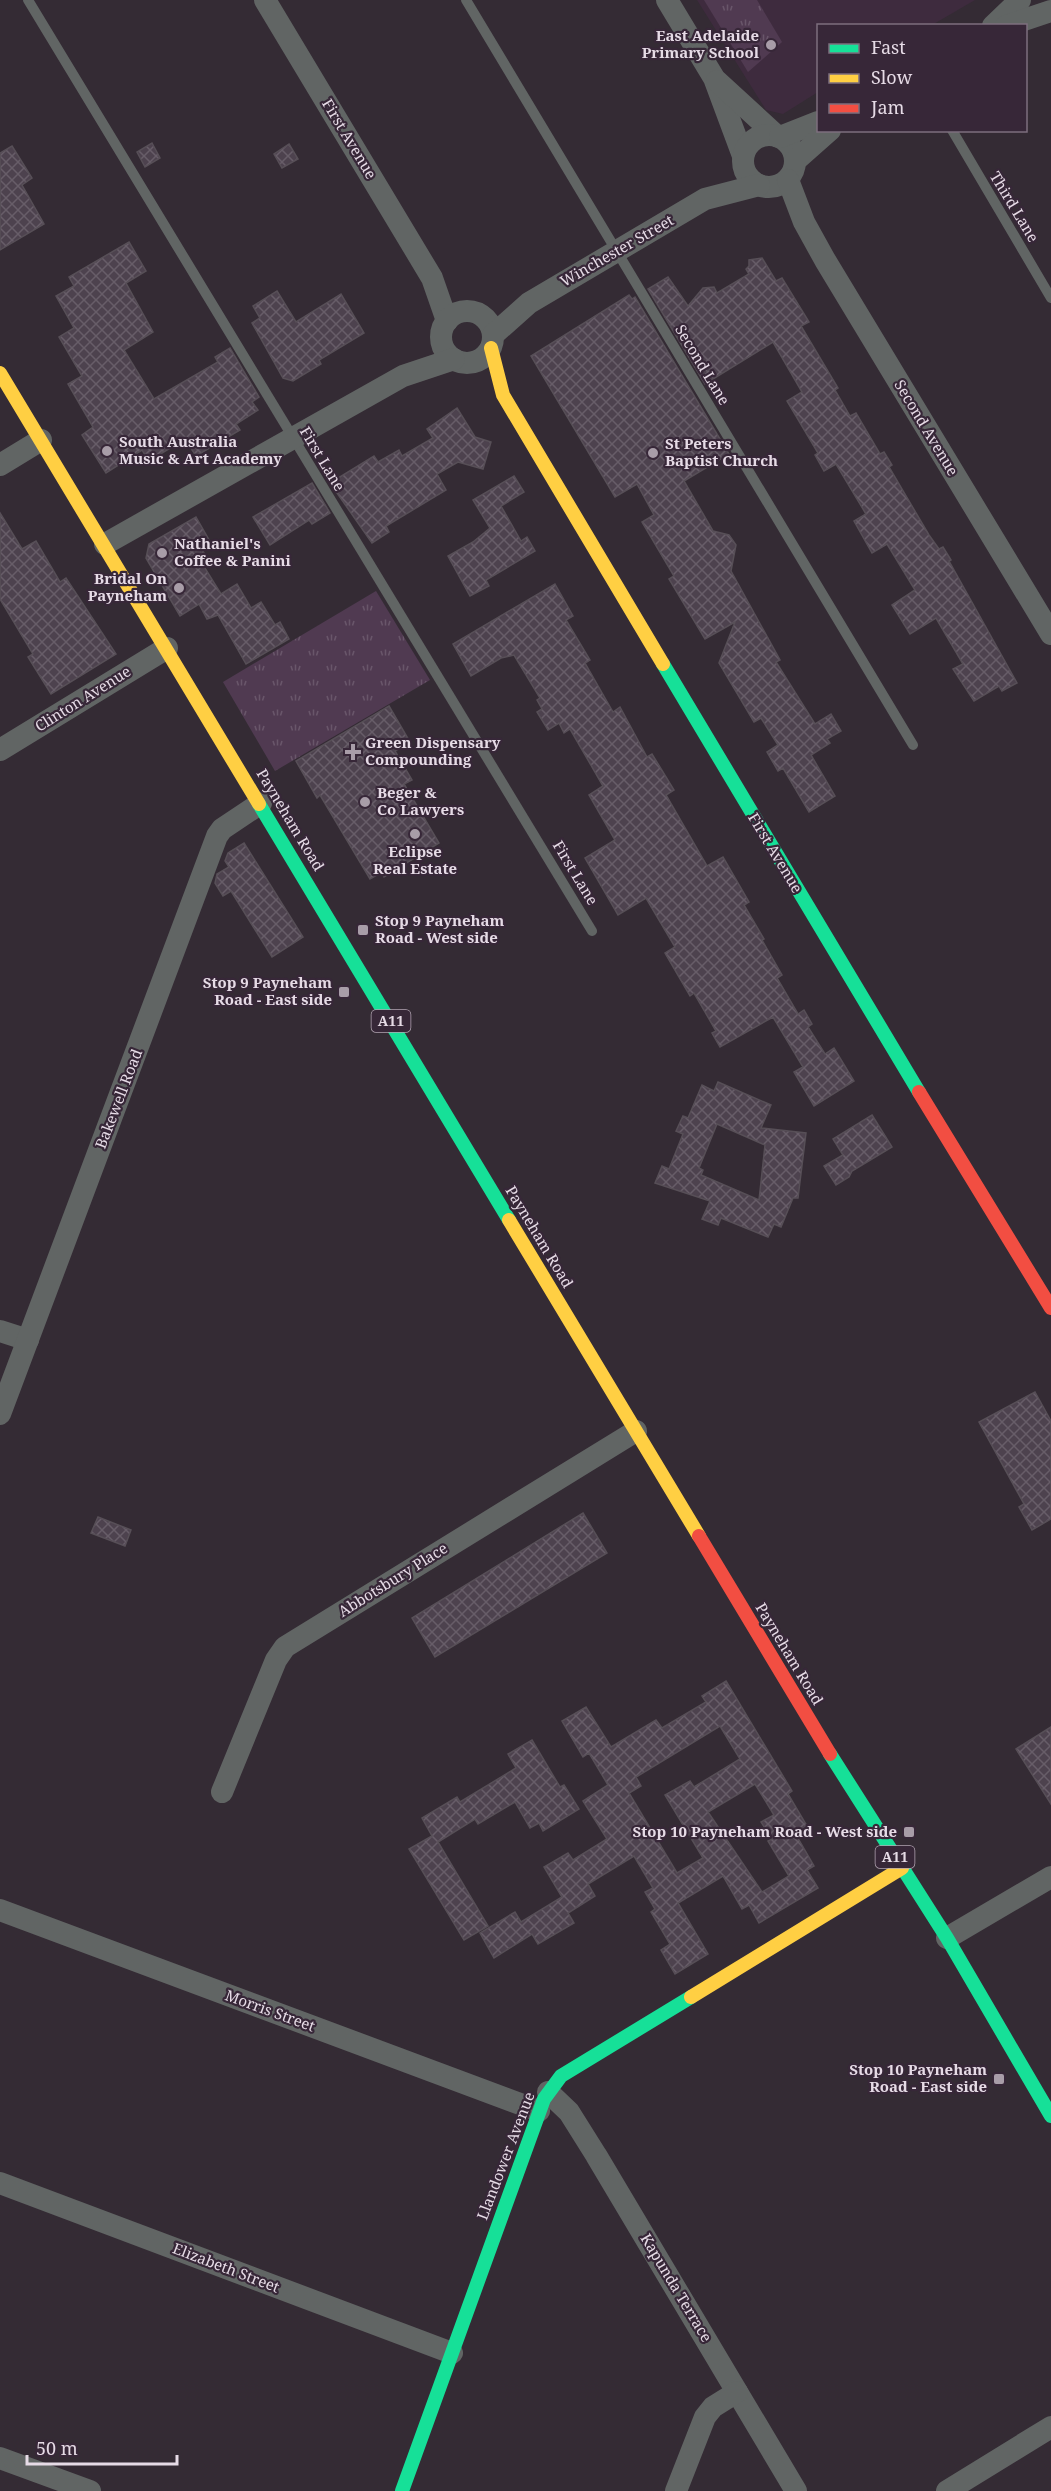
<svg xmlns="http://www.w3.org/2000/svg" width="1051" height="2491" font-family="'Noto Serif',serif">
<defs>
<pattern id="grass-tufts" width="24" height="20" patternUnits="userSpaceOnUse" patternTransform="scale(1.5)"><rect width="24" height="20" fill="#503a51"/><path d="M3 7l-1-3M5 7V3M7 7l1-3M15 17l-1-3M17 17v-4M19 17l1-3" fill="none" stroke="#69566a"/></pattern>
<pattern id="building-cross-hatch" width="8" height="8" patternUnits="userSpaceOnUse" patternTransform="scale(1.5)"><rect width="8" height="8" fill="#4d424e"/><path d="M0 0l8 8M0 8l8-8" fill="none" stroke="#675d68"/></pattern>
</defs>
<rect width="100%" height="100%" fill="#342b34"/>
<polygon fill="#3e2b3e" points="697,0 975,0 932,25 818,26 818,92 783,114 766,110"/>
<g fill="url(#grass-tufts)">
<polygon points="704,0 757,0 782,42 748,72"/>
<polygon points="376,591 430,680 275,771 223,682"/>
</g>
<g fill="url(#building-cross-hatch)" stroke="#574f57" stroke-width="1.5" fill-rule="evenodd">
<polygon points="152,143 160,158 145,167 137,152"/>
<polygon points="289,144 298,159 282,168 274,154"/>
<polygon points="12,146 32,178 22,185 44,224 0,250 0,153"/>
<polygon points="129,242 146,271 126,283 153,332 124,350 154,399 218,362 215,357 230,348 259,397 252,402 258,410 236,424 240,430 196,456 185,439 149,461 142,450 106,473 82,435 93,427 68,384 82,376 59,337 74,328 56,296 74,286 69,277"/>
<polygon points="762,258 776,281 782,278 809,322 801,326 838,388 835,390 850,416 856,413 880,454 884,452 892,465 889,467 929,535 939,549 943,547 951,560 949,561 1017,683 1002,691 999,686 974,701 953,669 963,664 936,618 910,634 892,605 915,590 887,544 872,553 854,521 866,514 836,464 824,471 815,455 818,453 787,401 802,392 773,342 705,384 648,289 668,277 688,306 703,288 714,287 717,293 749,274 746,269 749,266 749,260"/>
<polygon points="277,291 296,322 341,294 364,333 319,360 321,364 293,381 283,378 252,323 260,318 253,306"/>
<polygon points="629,295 632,299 635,297 729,454 684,481 713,531 729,535 736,545 731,571 780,660 776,662 815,724 831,714 841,731 827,739 830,743 811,755 835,796 809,812 783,768 778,771 767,752 778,745 761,718 754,722 719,663 735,622 705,639 669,579 674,576 642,522 654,515 637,484 615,497 531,356"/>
<polygon points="457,408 475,437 491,442 483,469 458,462 437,474 446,490 386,526 389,532 372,543 330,483 374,456 378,462 399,450 402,456 433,438 427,429"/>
<polygon points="514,476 524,492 501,506 521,541 527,537 535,551 486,580 489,586 470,596 448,556 473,542 490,528 473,500"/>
<polygon points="312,483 330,513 312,524 309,520 270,545 253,517"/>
<polygon points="0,513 22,549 36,541 60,582 66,578 116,654 51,694 28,657 33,654 0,599"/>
<polygon points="196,517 212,545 203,551 208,561 203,565 221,594 237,584 251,608 261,602 275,625 280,622 289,639 246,664 218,615 207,619 199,604 180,616 146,558 149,544"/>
<polygon points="555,584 573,616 566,620 590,660 585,663 613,712 620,707 647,757 652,754 674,790 666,795 707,866 723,857 749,902 744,905 764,939 762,940 782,975 777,978 798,1014 804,1010 812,1024 808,1027 825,1054 834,1048 854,1081 814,1106 794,1072 803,1067 773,1017 720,1047 712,1033 716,1031 694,993 690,996 665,953 675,947 646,898 618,915 585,858 615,840 589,795 603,786 570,729 564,733 559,723 548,730 537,712 542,709 537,700 540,698 514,655 501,658 471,676 453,644"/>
<polygon points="389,706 410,742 395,751 412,780 404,784 439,843 384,877 382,872 370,879 320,795 317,798 296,761"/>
<polygon points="244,843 303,937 272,957 231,891 223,896 215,883 217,874 229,867 225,861 228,853"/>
<path d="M718 1082 771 1105 761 1128 806 1133 798 1198H793L781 1227 774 1224 768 1237 721 1218 718 1225 702 1219 710 1201 655 1183 662 1166 669 1169 683 1134 676 1131 683 1116 688 1118 702 1085 714 1091ZM717 1124 765 1145 759 1200 701 1175 703 1170 699 1168Z"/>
<polygon points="872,1115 892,1147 852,1171 849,1177 836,1185 824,1166 843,1155 833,1139"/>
<polygon points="1035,1392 1051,1421 1051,1519 1032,1530 1019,1507 1024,1504 979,1422"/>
<polygon points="583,1513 607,1553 435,1657 412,1618"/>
<polygon points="98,1517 131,1530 125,1546 91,1533"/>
<path d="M726 1681 792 1791 788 1794 807 1826 795 1833 814 1866 807 1870 818 1888 759 1923 749 1905 742 1909 723 1876 678 1903 708 1954 675 1974 661 1950 670 1944 651 1912 655 1909 645 1892 653 1888 634 1856 588 1884 595 1896 568 1913 574 1923 538 1944 532 1934 494 1958 480 1933 515 1912 521 1922 562 1897 544 1867 568 1853 573 1860 607 1839 583 1801 608 1785 589 1753 583 1757 562 1721 586 1707 611 1747 656 1720 662 1728 706 1702 702 1696ZM720 1726 740 1759 694 1787 690 1781 665 1795 703 1858 677 1873 629 1793 641 1786 636 1777ZM755 1784 774 1815 761 1822 772 1839 768 1841 789 1876 762 1892 708 1812Z"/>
<polygon points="1051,1727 1051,1804 1016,1749"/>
<polygon points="532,1740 560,1787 564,1785 579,1809 543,1831 539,1823 530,1828 515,1802 478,1824 475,1819 438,1842 488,1926 464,1940 409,1849 432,1836 422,1818 457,1797 460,1802 516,1768 508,1754"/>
</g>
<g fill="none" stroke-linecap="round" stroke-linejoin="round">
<g stroke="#616564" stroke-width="10">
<polyline points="28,0 592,931"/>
<polyline points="466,0 913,745"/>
<polyline points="952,130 1051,298"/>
</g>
<g stroke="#616564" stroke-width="22">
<polyline points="265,0 432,278 447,321"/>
<polyline points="667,0 714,78 743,156"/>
<polyline points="993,26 1020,0"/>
<polyline points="1006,26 1051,11"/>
<polyline points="717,81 778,137"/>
<circle cx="769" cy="161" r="26"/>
<polyline points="780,137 818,122"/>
<polyline points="795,161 830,130"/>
<polyline points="788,180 804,222 825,260 1051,634"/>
<circle cx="467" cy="337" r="26"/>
<polyline points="493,335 529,303 705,199 759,185"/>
<polyline points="0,465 41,440"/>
<polyline points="105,544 403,376 454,359"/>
<polyline points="0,750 167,648"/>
<polyline points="0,1331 28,1340"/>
<polyline points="0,1414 217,836 222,829 261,803"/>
<polyline points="222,1792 276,1660 285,1647 636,1431"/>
<polyline points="0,1910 539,2111"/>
<polyline points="947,1938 1051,1877"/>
<polyline points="548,2092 569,2112 596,2155 796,2491"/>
<polyline points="0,2183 452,2353"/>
<polyline points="0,2458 90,2491"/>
<polyline points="676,2491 705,2417 713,2407 737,2392"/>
<polyline points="947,2491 1051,2427"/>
</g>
<g stroke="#16e098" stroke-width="14">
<polyline points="663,664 919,1092"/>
<polyline points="259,804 509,1220"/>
<polyline points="830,1754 947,1938 1051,2116"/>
<polyline points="402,2491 544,2099 561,2076 691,1997"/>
</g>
<g stroke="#ffcf43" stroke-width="14">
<polyline points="491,348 503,395 663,664"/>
<polyline points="0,373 259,804"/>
<polyline points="509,1220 699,1536"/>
<polyline points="691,1997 902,1868"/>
</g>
<g stroke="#f24e42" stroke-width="14">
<polyline points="919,1092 1051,1308"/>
<polyline points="699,1536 830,1754"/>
</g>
</g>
<g fill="#a89da8" stroke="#372738" stroke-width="2">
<circle cx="771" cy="45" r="6"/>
<circle cx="107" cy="451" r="6"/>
<circle cx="653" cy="453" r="6"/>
<circle cx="162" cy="553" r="6"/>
<circle cx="179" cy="588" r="6"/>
<path d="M350 743h6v6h6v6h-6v6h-6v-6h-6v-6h6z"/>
<circle cx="365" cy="802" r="6"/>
<circle cx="415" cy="834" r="6"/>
<rect x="357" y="924" width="12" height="12" rx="3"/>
<rect x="338" y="986" width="12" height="12" rx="3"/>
<rect x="903" y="1826" width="12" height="12" rx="3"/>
<rect x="993" y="2073" width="12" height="12" rx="3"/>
</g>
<g text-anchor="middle" stroke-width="4.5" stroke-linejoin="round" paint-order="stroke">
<g fill="#372738" stroke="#b2a5b2" stroke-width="1.5">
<rect x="371.5" y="1010" width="39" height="22" rx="4.5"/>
<rect x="875.5" y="1846" width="39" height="22" rx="4.5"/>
</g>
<g font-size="14" font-weight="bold" fill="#e6dbe6">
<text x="391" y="1026">A11</text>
<text x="895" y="1862">A11</text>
</g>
<g font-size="15" font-weight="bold" fill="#e6dbe6" stroke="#372738" text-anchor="start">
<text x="759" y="41" text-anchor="end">East Adelaide<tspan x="759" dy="17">Primary School</tspan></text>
<text x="119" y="447">South Australia<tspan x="119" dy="17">Music &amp; Art Academy</tspan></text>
<text x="665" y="449">St Peters<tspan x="665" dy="17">Baptist Church</tspan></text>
<text x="174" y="549">Nathaniel's<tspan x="174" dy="17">Coffee &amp; Panini</tspan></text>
<text x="167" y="584" text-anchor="end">Bridal On<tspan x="167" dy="17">Payneham</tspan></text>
<text x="365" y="748">Green Dispensary<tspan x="365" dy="17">Compounding</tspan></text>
<text x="377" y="798">Beger &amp;<tspan x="377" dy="17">Co Lawyers</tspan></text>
<text x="415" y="857" text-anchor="middle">Eclipse<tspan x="415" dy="17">Real Estate</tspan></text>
<text x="375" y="926">Stop 9 Payneham<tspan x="375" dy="17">Road - West side</tspan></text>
<text x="332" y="988" text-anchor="end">Stop 9 Payneham<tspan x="332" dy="17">Road - East side</tspan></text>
<text x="897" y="1837" text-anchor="end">Stop 10 Payneham Road - West side</text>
<text x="987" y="2075" text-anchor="end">Stop 10 Payneham<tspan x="987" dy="17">Road - East side</tspan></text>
</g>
<g font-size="15" fill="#e6dbe6" stroke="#372738">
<text transform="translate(349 139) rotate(59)" y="5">First Avenue</text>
<text transform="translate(1014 207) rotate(59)" y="5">Third Lane</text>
<text transform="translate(617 251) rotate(-30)" y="5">Winchester Street</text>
<text transform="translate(702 365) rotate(59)" y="5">Second Lane</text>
<text transform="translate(926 428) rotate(59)" y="5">Second Avenue</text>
<text transform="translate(322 459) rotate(59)" y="5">First Lane</text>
<text transform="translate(83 699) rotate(-32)" y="5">Clinton Avenue</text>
<text transform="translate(290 820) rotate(59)" y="5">Payneham Road</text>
<text transform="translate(775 853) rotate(59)" y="5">First Avenue</text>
<text transform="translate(575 873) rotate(59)" y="5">First Lane</text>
<text transform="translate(119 1099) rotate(-69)" y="5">Bakewell Road</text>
<text transform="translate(539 1237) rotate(59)" y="5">Payneham Road</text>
<text transform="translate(393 1580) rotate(-32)" y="5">Abbotsbury Place</text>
<text transform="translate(789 1654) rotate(59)" y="5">Payneham Road</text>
<text transform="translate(270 2011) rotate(20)" y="5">Morris Street</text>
<text transform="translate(506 2156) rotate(-69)" y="5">Llandower Avenue</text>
<text transform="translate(226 2268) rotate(21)" y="5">Elizabeth Street</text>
<text transform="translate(676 2288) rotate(59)" y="5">Kapunda Terrace</text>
</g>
</g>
<rect x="817" y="24" width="210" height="108" fill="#372738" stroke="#7d6f7e" stroke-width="1.5"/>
<rect x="829" y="44" width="30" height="9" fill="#16e098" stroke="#7d6f7e" stroke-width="1.5"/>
<text x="871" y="54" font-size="18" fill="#e6dbe6">Fast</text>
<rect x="829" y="74" width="30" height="9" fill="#ffcf43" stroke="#7d6f7e" stroke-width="1.5"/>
<text x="871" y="84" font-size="18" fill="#e6dbe6">Slow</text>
<rect x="829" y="104" width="30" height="9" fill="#f24e42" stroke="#7d6f7e" stroke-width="1.5"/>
<text x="871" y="114" font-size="18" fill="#e6dbe6">Jam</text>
<path d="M27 2455v9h150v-9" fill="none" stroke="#e6dbe6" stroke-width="3"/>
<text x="36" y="2455" font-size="18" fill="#e6dbe6" stroke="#372738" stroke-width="4.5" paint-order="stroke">50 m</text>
</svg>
